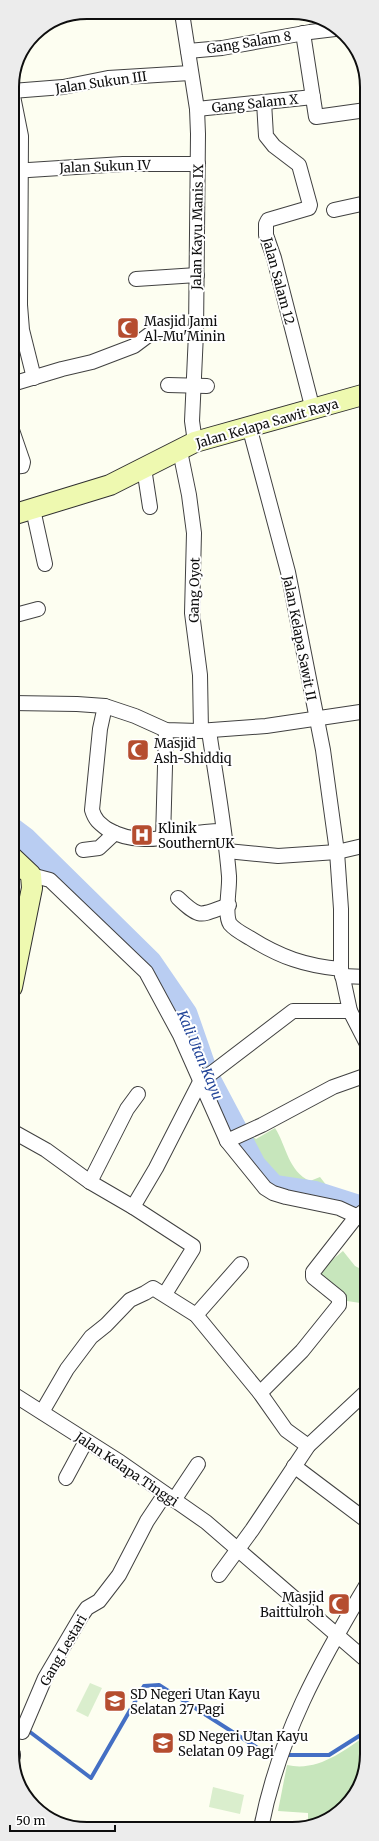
<svg xmlns="http://www.w3.org/2000/svg" width="379" height="1841" font-family="Merriweather,serif">
<rect width="100%" height="100%" fill="#fdfef1"/>
<g fill="#c7e6bc">
<path d="M275 1128C287 1147 288 1171 310 1181L320 1177 327 1186 328 1195 302 1188 290 1181 265 1172 241 1136 248 1133 256 1139Z"/>
<polygon points="343,1251 355,1266 367,1272 367,1304 347,1301 325,1285 314,1275"/>
<path d="M367 1735V1758L348 1804 308 1825V1813L278 1811 287 1765C318 1772 343 1751 367 1735Z"/>
</g>
<g fill="#daeecd">
<polygon points="90,1683 102,1688 88,1717 76,1711"/>
<polygon points="213,1787 244,1795 240,1814 209,1807"/>
</g>
<g fill="none" stroke-linecap="round" stroke-linejoin="round">
<g stroke="#446fc4" stroke-width="4">
<polyline points="26,1729 91,1778 144,1686 159,1685 267,1754"/>
<polyline points="284,1755 329,1755 367,1731"/>
</g>
<polyline stroke="#b9cdf2" stroke-width="25" points="12,830 24,839 150,963 185,1014 207,1077 254,1166 273,1187 313,1193 357,1207 367,1212"/>
<g stroke="#414141" stroke-width="16">
<g id="street">
<polyline points="182,13 197,109 198,134 196,333 192,421 195,442"/>
<polyline points="303,33 316,117 366,110"/>
<polyline points="188,51 222,48 310,32 335,29"/>
<polyline points="12,91 21,136 20,305 22,330 34,378"/>
<polyline points="12,91 63,87 108,78 190,73"/>
<polyline points="264,102 266,136 274,146 299,165 310,205 309,208 268,220 266,224 266,235 274,258 313,410"/>
<polyline points="197,109 313,97"/>
<polyline points="13,171 123,164 198,164"/>
<polyline points="334,210 366,203"/>
<polyline points="136,279 197,275"/>
<polyline points="12,384 62,369 92,362 134,346 150,334 160,332 196,333"/>
<polyline points="168,385 207,386"/>
<polyline points="249,426 288,572 323,750 337,852 341,909 341,969 350,1011 367,1044"/>
<polyline points="12,430 23,462 22,466 12,467"/>
<polyline points="180,451 189,495 194,533 192,613 200,675 201,731"/>
<polyline points="144,468 150,507"/>
<polyline points="34,514 45,564"/>
<polyline points="12,616 38,609"/>
<polyline points="12,703 77,704 105,706 135,716 166,730 198,731 266,726 367,711"/>
<path d="M105 706 100 729 92 810C95 820 99 823 107 829 144 851 184 830 223 831"/>
<path d="M209 731C216 779 225 827 229 876 230 888 224 914 230 924 235 930 243 934 250 938 280 957 306 966 341 969"/>
<polyline points="163,839 166,730"/>
<polyline points="83,850 99,848 115,833"/>
<polyline points="227,851 278,856 337,852 367,845"/>
<polyline points="31,875 50,880 146,972 180,1035 227,1141 265,1188 273,1193 286,1197 339,1208 367,1221"/>
<path d="M178 898C201 920 200 915 229 905"/>
<polyline points="342,976 367,977"/>
<polyline points="12,1131 46,1150 90,1182 133,1207 193,1246 193,1249 165,1294"/>
<polyline points="227,1141 262,1125 333,1087 367,1075"/>
<polyline points="90,1182 127,1109 138,1094"/>
<polyline points="133,1207 156,1168 200,1082 293,1011 350,1011"/>
<polyline points="196,1315 241,1264"/>
<polyline points="260,1393 302,1351 339,1305 339,1298 313,1277 313,1272 356,1217 367,1209"/>
<polyline points="13,1394 120,1462 206,1522 367,1661"/>
<polyline points="42,1412 67,1369 91,1337 106,1325 130,1300 145,1293 153,1288 196,1315 260,1393 286,1430 308,1446"/>
<polyline points="294,1466 367,1521"/>
<polyline points="66,1478 86,1441"/>
<polyline points="174,1500 198,1464"/>
<polyline points="219,1575 252,1530 308,1446 367,1391"/>
<polyline points="13,1725 22,1732 45,1678 82,1615 87,1608 99,1601 119,1575 147,1521 165,1494"/>
<polyline points="13,1756 13,1754"/>
<path d="M261 1828C279 1736 319 1664 367 1584"/>
</g>
</g>
<g stroke="#303030" stroke-width="22">
<g id="secondary">
<polyline points="12,515 110,485 195,442 366,394"/>
<polyline points="12,857 31,875 32,888 12,987"/>
</g>
</g>
<use href="#street" stroke="#fff" stroke-width="14"/>
<use href="#secondary" stroke="#eef9b0" stroke-width="20"/>
</g>
<defs>
<g id="mosque-square" transform="scale(1.15)"><rect x="-9" y="-9" width="18" height="18" rx="4" fill="#b54d2f" stroke="#fff"/><path d="M3.5-4.9A6 6 0 1 0 3.5 4.9A5 5 0 1 1 3.5-4.9Z" fill="#fff"/></g>
<g id="hospital-square" transform="scale(1.15)"><rect x="-9" y="-9" width="18" height="18" rx="4" fill="#b54d2f" stroke="#fff"/><path d="M-5-5h3v3.5h4V-5h3V5h-3V1.5h-4V5h-3Z" fill="#fff"/></g>
<g id="school-square" transform="scale(1.15)"><rect x="-9" y="-9" width="18" height="18" rx="4" fill="#b54d2f" stroke="#fff"/><path d="M0-5L7-2L0 1L-7-2ZM-4 1L0 2.5L4 1V4Q0 6-4 4Z" fill="#fff"/></g>
</defs>
<g fill-rule="evenodd">
<use href="#mosque-square" x="128" y="328"/>
<use href="#mosque-square" x="138" y="750"/>
<use href="#hospital-square" x="142" y="835"/>
<use href="#mosque-square" x="339" y="1604"/>
<use href="#school-square" x="115" y="1701"/>
<use href="#school-square" x="163" y="1743"/>
</g>
<g text-anchor="middle" stroke-width="4" stroke-linejoin="round" paint-order="stroke">
<g font-size="13" fill="#0e0e0e" stroke="#fff">
<text transform="translate(249 42) rotate(-9)" y="5">Gang Salam 8</text>
<text transform="translate(101 82) rotate(-8)" y="5">Jalan Sukun III</text>
<text transform="translate(255 103) rotate(-6)" y="5">Gang Salam X</text>
<text transform="translate(105 166) rotate(-2)" y="5">Jalan Sukun IV</text>
<text transform="translate(197 227) rotate(-89)" y="5">Jalan Kayu Manis IX</text>
<text transform="translate(279 281) rotate(75)" y="5">Jalan Salam 12</text>
<text transform="translate(267 423) rotate(-16)" y="5">Jalan Kelapa Sawit Raya</text>
<text transform="translate(194 590) rotate(-89)" y="5">Gang Oyot</text>
<text transform="translate(300 638) rotate(79)" y="5">Jalan Kelapa Sawit II</text>
<text transform="translate(127 1469) rotate(34)" y="5">Jalan Kelapa Tinggi</text>
<text transform="translate(63 1650) rotate(-60)" y="5">Gang Lestari</text>
</g>
<g font-size="13" fill="#0e0e0e" stroke="#fff" text-anchor="start">
<text x="144" y="326">Masjid Jami<tspan x="144" dy="15">Al-Mu'Minin</tspan></text>
<text x="154" y="748">Masjid<tspan x="154" dy="15">Ash-Shiddiq</tspan></text>
<text x="158" y="833">Klinik<tspan x="158" dy="15">SouthernUK</tspan></text>
<text x="324" y="1602" text-anchor="end">Masjid<tspan x="324" dy="15">Baittulroh</tspan></text>
<text x="130" y="1699">SD Negeri Utan Kayu<tspan x="130" dy="15">Selatan 27 Pagi</tspan></text>
<text x="178" y="1741">SD Negeri Utan Kayu<tspan x="178" dy="15">Selatan 09 Pagi</tspan></text>
</g>
<g font-size="14" font-style="italic" fill="#204398" stroke="#fff">
<text transform="translate(200 1055) rotate(67)" y="5">Kali Utan Kayu</text>
</g>
</g>
<path d="M0 0H379V1841H0ZM87 19H292A68 68 0 0 1 360 87V1754A68 68 0 0 1 292 1822H87A68 68 0 0 1 19 1754V87A68 68 0 0 1 87 19Z" fill="#ececec" fill-rule="evenodd"/>
<path fill="none" stroke="#0e0e0e" stroke-width="2" d="M87 19H292A68 68 0 0 1 360 87V1754A68 68 0 0 1 292 1822H87A68 68 0 0 1 19 1754V87A68 68 0 0 1 87 19Z"/>
<path d="M10 1825v6h105v-6" fill="none" stroke="#0e0e0e" stroke-width="2"/>
<text x="16" y="1825" font-size="12" fill="#0e0e0e" stroke="#ffffff" stroke-width="3" paint-order="stroke">50 m</text>
</svg>
